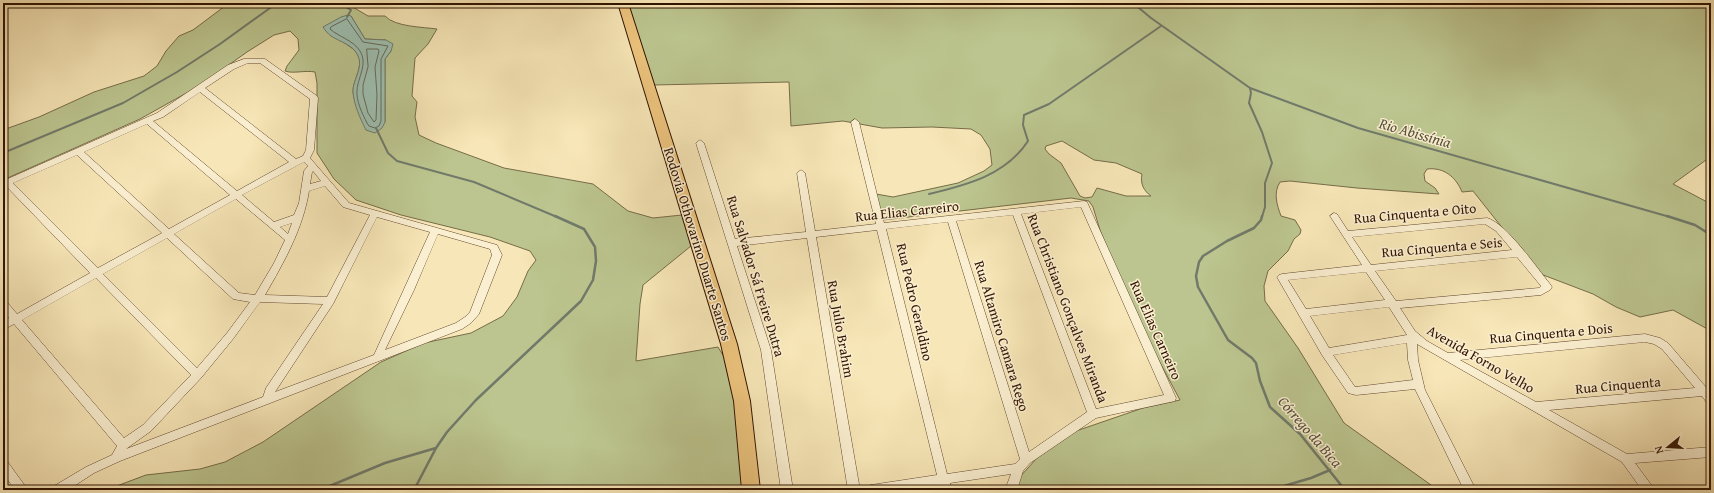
<svg xmlns="http://www.w3.org/2000/svg" width="1714" height="493" font-family="'Gentium Book Plus',serif">
<rect width="100%" height="100%" fill="#f7e6b7"/>
<filter id="stains"><feTurbulence type="fractalNoise" baseFrequency=".005" numOctaves="4"/><feColorMatrix values="0 0 0 0 .2 0 0 0 0 .09 0 0 0 0 .02 0 0 0 .5 -.17"/></filter>
<radialGradient id="worn" r=".72"><stop offset=".6" stop-color="#630" stop-opacity="0"/><stop offset="1" stop-color="#630" stop-opacity=".3"/></radialGradient>
<g fill="#bcc58f" stroke="#766c48" fill-rule="evenodd">
<path d="M229 3H346L368 16H385C395 27 423 27 437 29L428 44 415 58 412 96 417 102 415 117 419 135 436 143 504 168 593 184 628 211 653 218 682 215 691 246 643 285 640 304 636 361 718 347 726 360 734 400 744 490H106L146 475 200 469 225 462 263 442 381 362 424 343 471 333 503 316 517 297 528 271 536 260 530 251 490 237 401 215 356 200 334 179 317 153V83L315 72C305 70 293 74 285 71L287 66 299 50 298 39 290 31 274 35 247 52 199 86 140 119 3 180V130L39 117 94 92 144 76 157 66 166 51 179 36 193 30ZM351 16 365 39 386 40 391 51 385 59V122L359 112C357 108 353 96 353 91 353 79 366 63 356 52 352 47 345 44 341 40Z"/>
<path d="M628 3H1711V161L1706 160 1673 184 1711 204V331L1673 310 1640 317 1616 307 1593 294 1538 273 1473 191 1462 192C1456 177 1444 167 1427 169L1424 174 1425 181 1435 188 1439 194 1357 188 1290 181 1280 182C1273 193 1277 205 1281 216L1295 220 1301 230 1300 234 1294 239 1288 251 1268 271 1264 286 1265 301 1298 348 1344 423 1438 490H1015L1018 479 1037 458 1076 431 1143 408 1180 400 1134 314 1100 230 1093 207 1089 201 1071 198 883 220 876 194 893 197 958 183 984 171 992 165 990 149 981 135 971 129 932 127 882 128 843 121 791 126 789 82 654 85ZM1062 141 1094 160 1116 163 1142 174C1140 184 1144 191 1151 196H1126L1097 188 1092 197 1085 198 1080 196 1061 163 1049 154 1045 149 1046 146Z"/>
</g>
<path fill="#9dbfb0" stroke="#717a6a" d="M348 15 351 16 365 39 386 40 393 44 391 51 385 59V122L382 128 375 133 366 130C360 118 354 105 353 92 352 81 364 67 358 56 354 45 340 42 331 36 328 34 325 30 323 27L341 17Z"/>
<g fill="none" stroke-linecap="round" stroke-linejoin="round">
<g stroke="#666858" stroke-width="1">
<path d="M347 19 363 42 388 46 381 59V121L379 126 375 128 369 126 367 123C362 113 356 101 357 90 358 77 368 64 360 51 353 40 339 37 330 29L331 27Z"/>
<polygon points="367,49 378,49 379,51 375,67 377,95 376,120 374,122 368,113 363,94 363,85 368,67"/>
</g>
<g stroke="#717a6a" stroke-width="2">
<polyline points="339,3 351,10 347,17"/>
<polyline points="1138,3 1139,8 1151,18 1250,88 1358,128 1670,217"/>
<polyline points="1250,88 1251,93 1249,103 1262,132 1272,163 1265,183 1265,207 1262,217"/>
<polyline points="376,128 388,153 397,161 474,182 557,217"/>
<polyline points="3,153 123,103 177,72 220,44 277,3"/>
<path d="M929 194C967 185 1006 175 1028 141L1023 125 1024 115 1049 104 1161 26"/>
</g>
<g stroke="#717a6a" stroke-width="2.5">
<polyline points="1262,216 1261,220 1254,228 1227,241 1203,256 1199,262 1196,276 1198,287 1228,340 1252,358 1256,363 1260,381 1270,407 1300,434 1345,490"/>
<polyline points="1667,216 1695,225 1711,235"/>
<polyline points="320,490 385,463 436,448"/>
<polyline points="414,490 436,448 447,432 476,400 581,301 593,280 596,261 595,247 584,229 555,216"/>
<polyline points="1270,490 1311,478 1330,470"/>
</g>
<g stroke="#62472e" stroke-width="1">
<g id="street">
<path d="M244 59H265L317 96 318 98 314 150 310 158 349 203 497 245 502 255 479 314 471 323 462 329 120 461 94 473 68 490H52L54 486 86 467 112 455 117 446 14 324 3 330V321L9 318 3 311V300L6 301 17 314 90 273 6 186 3 187V181L157 113 228 65ZM248 63H260L310 99 306 150 303 156 296 159 205 88 234 69ZM200 92 289 162 237 191 153 121 163 117ZM147 124 230 195 169 229 84 152ZM77 155 162 233 98 268 13 183ZM304 162 308 166 304 171 299 203 294 215 274 222 242 195ZM313 171 321 181 310 184 312 172ZM325 186 343 207 370 215 327 297 265 295C284 262 303 229 309 191ZM236 199 285 240 274 263 255 295 239 293 174 234ZM377 217 430 232 374 355 275 392 333 304ZM292 223 288 234 280 227ZM438 234 490 249 492 255 470 312 465 317 456 323 385 350 414 290ZM167 238 233 299 250 302 227 333 197 368 103 274ZM96 278 191 375 143 425 124 438 22 320ZM260 302 323 304 266 388 263 397 126 449 151 431 201 378 233 339Z"/>
<path d="M855 119 859 122 884 223 1084 201 1087 202 1176 398 1175 401 1096 418 1030 463 1023 471 1017 490H1005L1011 474 950 483 952 490H940L939 485 905 490H865L867 486 871 485 937 475 877 230 816 237 860 490H848L807 238 737 246 771 350 793 490H781L761 350 696 143 700 140 704 143 735 239 806 232 797 173 801 170 805 173 815 231 876 224 851 122ZM1081 207 1164 395 1096 409 1021 214ZM1013 215 1087 412 1029 452 956 221ZM948 222 1020 459 1015 464 947 474 886 229Z"/>
<path d="M1334 213 1337 214 1348 231 1487 218C1506 223 1537 268 1550 284L1552 287 1550 290 1541 295 1400 308 1415 331 1427 341 1448 353 1645 334 1660 338 1668 343 1711 393V404L1707 403 1702 396 1549 410 1627 454 1711 447V457L1635 463 1655 490H1642L1622 462 1417 344 1418 360 1425 390 1476 490H1464L1415 389 1356 395 1348 393 1322 355 1277 277 1279 275 1282 274 1362 265 1330 216ZM1485 224 1496 231 1512 250 1371 265 1352 237ZM1517 257 1541 286 1539 288 1396 301 1375 271ZM1366 272 1385 300 1306 309 1288 280ZM1389 307 1407 335 1329 348 1310 316ZM1645 342 1654 344 1662 349 1695 388 1536 402 1460 360ZM1407 343 1408 360 1413 380 1355 387 1333 355Z"/>
<polygon points="3,459 7,461 28,490 15,490 3,473"/>
</g>
</g>
<g stroke="#301200" stroke-width="2">
<polygon id="primary" points="618,3 628,3 737,344 750,401 760,490 742,490 734,401 721,344"/>
</g>
<use href="#street" fill="#faefd0" fill-rule="evenodd"/>
<use href="#primary" fill="#ecc37c" fill-rule="evenodd"/>
</g>
<g text-anchor="middle" stroke-width="3" stroke-linejoin="round" paint-order="stroke">
<g font-size="14" fill="#301200" stroke="#faefd0">
<text transform="translate(907 211) rotate(-6)" y="5">Rua Elias Carreiro</text>
<text transform="translate(1415 213) rotate(-5)" y="5">Rua Cinquenta e Oito</text>
<text transform="translate(698 244) rotate(73)" y="5">Rodovia Othovarino Duarte Santos</text>
<text transform="translate(1442 247) rotate(-5)" y="5">Rua Cinquenta e Seis</text>
<text transform="translate(756 276) rotate(73)" y="5">Rua Salvador Sá Freire Dutra</text>
<text transform="translate(915 302) rotate(77)" y="5">Rua Pedro Geraldino</text>
<text transform="translate(1068 308) rotate(69)" y="5">Rua Christiano Gonçalves Miranda</text>
<text transform="translate(841 329) rotate(80)" y="5">Rua Julio Brahim</text>
<text transform="translate(1156 330) rotate(66)" y="5">Rua Elias Carneiro</text>
<text transform="translate(1551 333) rotate(-5)" y="5">Rua Cinquenta e Dois</text>
<text transform="translate(1002 336) rotate(73)" y="5">Rua Altamiro Camara Rego</text>
<text transform="translate(1481 359) rotate(30)" y="5">Avenida Forno Velho</text>
<text transform="translate(1618 385) rotate(-5)" y="5">Rua Cinquenta</text>
</g>
<g font-size="15" font-style="italic" fill="#564f3e" stroke="#faefd0">
<text transform="translate(1415 133) rotate(16)" y="5">Rio Abissínia</text>
<text transform="translate(1310 432) rotate(49)" y="5">Córrego da Bica</text>
</g>
</g>
<rect width="1714" height="493" fill="none" stroke="#f7e6b7" stroke-width="16"/>
<rect x="4" y="4" width="1706" height="485" fill="none" stroke="#301200" stroke-width="2"/>
<rect x="8" y="8" width="1698" height="477" fill="none" stroke="#301200"/>
<g transform="translate(1668 447) rotate(252)" stroke="#faefd0" stroke-width="3" paint-order="stroke">
<path d="M0-3L7 15L0 10L-7 15Z" fill="#301200"/>
<text y="-6" font-size="11" font-weight="bold" text-anchor="middle" fill="#301200">N</text>
</g>
<rect width="100%" height="100%" filter="url(#stains)"/>
<rect width="100%" height="100%" fill="url(#worn)"/>
</svg>
